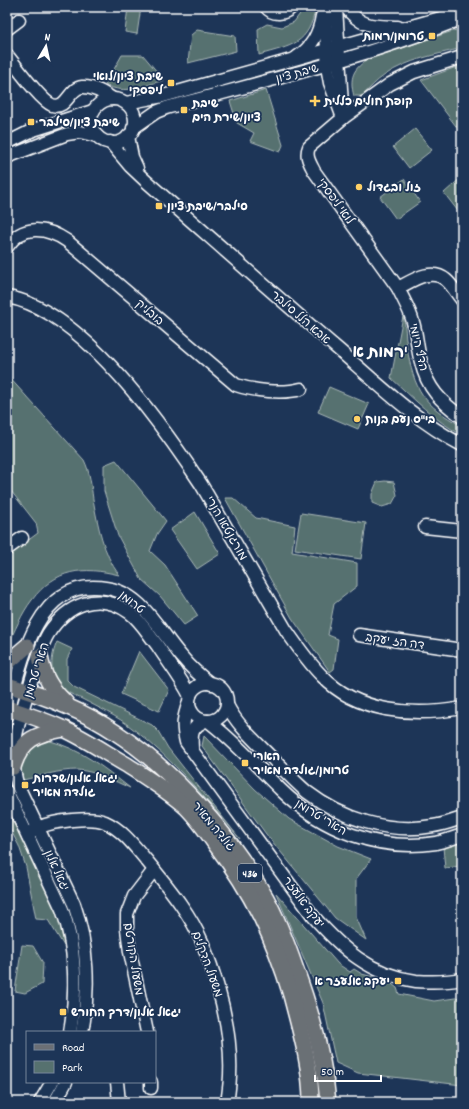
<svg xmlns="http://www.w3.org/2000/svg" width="469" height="1109" font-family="Dekko,'Playpen Sans Hebrew',sans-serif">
<rect width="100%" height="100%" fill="#1d3557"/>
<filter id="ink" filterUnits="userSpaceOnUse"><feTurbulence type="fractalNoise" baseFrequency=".025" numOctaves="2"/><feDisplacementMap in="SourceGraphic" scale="8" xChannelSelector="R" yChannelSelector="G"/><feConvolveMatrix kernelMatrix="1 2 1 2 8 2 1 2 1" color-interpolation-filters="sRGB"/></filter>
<g filter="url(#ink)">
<g fill="#56716f" stroke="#aab8b7">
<polygon points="128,7 141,7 137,34 125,32"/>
<path d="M303 7H316C308 45 293 45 259 55L258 29 267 24 282 27 294 22 302 11Z"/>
<path d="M462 28V48C436 55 408 59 385 75 376 81 370 88 362 96H354C349 78 353 68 369 59Z"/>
<polygon points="197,30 235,36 236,51 188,63 191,35"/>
<path d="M122 55H143L164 80C143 86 126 95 105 85Z"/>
<polygon points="462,65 462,134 421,80"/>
<polygon points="266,90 283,145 280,152 250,141 254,133 237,123 230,101"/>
<polygon points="415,129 432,150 409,168 393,147"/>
<polygon points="462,177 462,215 461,215 444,193"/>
<polygon points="404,179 420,202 396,219 380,197"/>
<path d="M403 316C406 326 405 336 407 347 414 390 423 405 462 426V435C435 421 413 398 391 378Z"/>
<path d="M7 375 84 460C90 472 91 485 93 499 98 526 103 553 119 575 83 566 55 569 32 600 21 614 15 631 7 646V556L38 533 36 523 11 491 7 493Z"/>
<polygon points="329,387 369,404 358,429 318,412"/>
<polygon points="116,460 166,521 157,534 150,551 165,565 198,616 184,625 160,596 141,579 118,536 104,491 104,465"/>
<polygon points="385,481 394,482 397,495 392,504 382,507 372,503 372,494 377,482"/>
<polygon points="225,498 233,498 256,518 295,526 292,552 357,563 357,586 334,604 328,635 338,639 334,669 330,672 292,618"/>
<polygon points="195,512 220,554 197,569 170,530"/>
<polygon points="301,513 366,523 361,559 295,549"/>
<path d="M57 642 72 649 67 659V680L74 687 152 725 158 731 168 748 240 839C207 800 173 759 132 728 117 716 99 708 82 699 75 696 66 692 61 687 48 675 51 656 57 642Z"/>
<polygon points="139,651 169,690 159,711 121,694"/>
<polygon points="204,736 255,789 289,819 338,846 371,859 356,879 356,917 366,940 335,918 266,834 202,746"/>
<path d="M47 740C81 749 103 767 130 788 114 781 96 771 77 770 59 770 41 776 23 780 18 767 23 758 28 746Z"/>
<polygon points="7,811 32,857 50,897 60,922 64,946 48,920 36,919 26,867 19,846 7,823"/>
<polygon points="462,840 462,865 454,867 445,868 443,847"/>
<polygon points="276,893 338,964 350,972 354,969 362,974 388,981 397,988 399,994 434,1001 462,997 462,1085 358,1073 336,1063 323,1003"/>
<polygon points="22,945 33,946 43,963 42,984 25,993 15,991"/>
</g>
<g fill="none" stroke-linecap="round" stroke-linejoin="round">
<g stroke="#fff" stroke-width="15">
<g id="minor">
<path d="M266 7C273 16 285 14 292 7"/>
<polyline points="325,7 328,72 330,83 343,118"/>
<polyline points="336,7 342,105"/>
<path d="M346 7C361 28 374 26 398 27"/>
<polyline points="7,29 19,20"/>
<path d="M7 55C16 66 41 101 52 105 67 110 69 88 82 87 93 86 104 93 113 99"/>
<path d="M297 57C312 47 319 34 322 16"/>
<path d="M462 57 414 72 390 84 343 118 309 147C305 156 310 163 314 171L398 288C403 299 410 310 413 322 417 335 417 349 421 362 427 388 441 402 462 417"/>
<circle cx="113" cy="121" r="22"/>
<polyline points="126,103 163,96 462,12"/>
<path d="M133 128 156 112 166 108C262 82 360 59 453 22"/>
<polyline points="128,136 132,157 137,168"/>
<path d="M110 142 130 166 147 182C211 238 275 295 339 350 378 384 416 421 462 445"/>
<polyline points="7,143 33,130 93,111"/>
<polyline points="7,157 67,134 80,132 97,136"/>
<path d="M7 247C22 224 46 227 67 241L236 385C254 391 283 394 301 389"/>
<path d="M398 288C412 281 431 267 446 280 452 285 457 294 462 300"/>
<path d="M7 297C81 309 162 425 201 484L286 630C297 646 308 662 322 676 357 713 414 717 462 708"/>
<polyline points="425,527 462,531"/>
<polyline points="7,549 22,538"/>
<polyline points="359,635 462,650"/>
<circle cx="208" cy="702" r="19"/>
<path d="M189 702C183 719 182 725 186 742L313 916C342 949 371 975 416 981 431 982 447 982 462 979"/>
<path d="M227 705C237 725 254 740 270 756 282 768 294 781 307 792 342 819 389 834 433 826 443 825 453 821 462 818"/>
<path d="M7 715C20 670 32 587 93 587 112 587 126 592 140 605 156 620 167 640 182 657 190 667 200 676 211 684"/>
<path d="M208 721C235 741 257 767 281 790 322 830 379 852 436 843 445 841 453 838 462 835"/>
<path d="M192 748C191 734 191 727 205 721"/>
<path d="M7 792 62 909C76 947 77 992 70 1032"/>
<path d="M28 836C31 833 35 829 40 827 54 821 91 816 105 822 123 830 135 847 147 861 168 887 190 913 203 944 222 992 237 1050 227 1102"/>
<path d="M82 1032C90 991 88 944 74 904L18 786C7 756 19 721 28 691 34 673 38 651 48 634 67 604 99 590 130 613 141 621 148 634 157 645 168 662 181 678 190 696"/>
<polyline points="147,1032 130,952 127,929 127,914 134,896 154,870"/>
<polyline points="117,1082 119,1102"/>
<polyline points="151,1082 151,1088"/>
<polyline points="40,1102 52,1082"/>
<polyline points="55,1102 66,1082"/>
</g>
</g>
<g stroke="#fff" stroke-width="18">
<g id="major">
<path d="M40 656C43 676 51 689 66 703"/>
<polyline points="7,663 27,646"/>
<path d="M7 685C45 696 82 710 115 732 175 771 230 835 266 898 278 920 287 944 295 967 311 1011 324 1055 328 1102"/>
<path d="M7 708C26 714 46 721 64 729 86 739 106 753 127 765 147 778 168 791 186 807 197 818 207 832 216 845 252 892 274 938 291 995 300 1030 311 1066 311 1102"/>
<path d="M13 767C22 738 37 734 64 729"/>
</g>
</g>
<use href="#minor" stroke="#1d3557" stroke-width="12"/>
<use href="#major" stroke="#6b6f75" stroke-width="15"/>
</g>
</g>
<g fill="#ffd166" stroke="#1d3557" stroke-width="1.5">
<rect x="428" y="32" width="8" height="8" rx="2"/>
<rect x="167" y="79" width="8" height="8" rx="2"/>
<path d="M313 95h4v4h4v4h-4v4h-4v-4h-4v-4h4z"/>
<rect x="180" y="106" width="8" height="8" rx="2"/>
<rect x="27" y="118" width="8" height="8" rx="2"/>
<circle cx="359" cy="187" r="4"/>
<rect x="155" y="202" width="8" height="8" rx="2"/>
<circle cx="357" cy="419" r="4"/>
<rect x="241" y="759" width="8" height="8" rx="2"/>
<rect x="21" y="781" width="8" height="8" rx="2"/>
<rect x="394" y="977" width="8" height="8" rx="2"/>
<rect x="59" y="1008" width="8" height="8" rx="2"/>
</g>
<g text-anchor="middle" stroke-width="3.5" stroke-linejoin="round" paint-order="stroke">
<rect fill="#1d3557" stroke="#bbc2cd" stroke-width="1" x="238" y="864" width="24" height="18" rx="3"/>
<g font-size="11" font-weight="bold" fill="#fff">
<text x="250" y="877">436</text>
</g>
<g font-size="12" font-weight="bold" fill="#fff" stroke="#1d3557" text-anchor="start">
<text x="424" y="40" text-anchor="end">טרומן/רמות</text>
<text x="163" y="80" text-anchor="end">שיבת ציון/לואי<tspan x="163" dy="14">ליפסקי</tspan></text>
<text x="324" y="105">קופת חולים כללית</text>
<text x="192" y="107">שיבת<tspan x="192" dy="14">ציון/שירת הים</tspan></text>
<text x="39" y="126">שיבת ציון/סילבר</text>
<text x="367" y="191">זול ובגדול</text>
<text x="167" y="210">סילבר/שיבת ציון</text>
<text x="365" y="423">בי"ס נעם בנות</text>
<text x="253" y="760">הארי<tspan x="253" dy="14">טרומן/גולדה מאיר</tspan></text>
<text x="33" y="782">יגאל אלון/שדרות<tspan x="33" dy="14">גולדה מאיר</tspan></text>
<text x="390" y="985" text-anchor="end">יעקב אלעזר א</text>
<text x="71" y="1016">יגאל אלון/דרך החורש</text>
</g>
<g font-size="12" fill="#fff" stroke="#1d3557">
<text transform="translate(297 73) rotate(-15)" y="4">שיבת ציון</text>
<text transform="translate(336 201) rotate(54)" y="4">לואי ליפסקי</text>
<text transform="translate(150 312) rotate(41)" y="4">בובליק</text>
<text transform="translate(301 317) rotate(41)" y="4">אבא הלל סילבר</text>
<text transform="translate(419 347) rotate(77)" y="4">הדף היומי</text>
<text transform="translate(227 528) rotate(60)" y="4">מורגנטאו הנרי</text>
<text transform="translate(132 602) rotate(38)" y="4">טרומן</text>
<text transform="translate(395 641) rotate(8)" y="4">דה הז יעקב</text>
<text transform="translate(36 670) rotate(-72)" y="4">הארי טרומן</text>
<text transform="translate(321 817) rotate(31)" y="4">הארי טרומן</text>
<text transform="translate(214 826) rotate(50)" y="4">גולדה מאיר</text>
<text transform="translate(57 870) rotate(65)" y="4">יגאל אלון</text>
<text transform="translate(304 902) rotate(53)" y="4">יעקב אלעזר</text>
<text transform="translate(134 959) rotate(81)" y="4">משעול הקורטם</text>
<text transform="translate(208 964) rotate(70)" y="4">משעול הדקלים</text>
</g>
<g font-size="16" font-weight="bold" fill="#fff" stroke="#1d3557">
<text x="380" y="357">רמות א'</text>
</g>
</g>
<rect width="469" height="1109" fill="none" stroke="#1d3557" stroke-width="24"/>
<rect x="12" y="12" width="445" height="1085" fill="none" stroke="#fff" stroke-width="1.5" filter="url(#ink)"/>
<rect x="26" y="1031" width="130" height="52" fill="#1d3557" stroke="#77869a"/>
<rect x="34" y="1044" width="20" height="6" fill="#6b6f75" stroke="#77869a"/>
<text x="62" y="1051" font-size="12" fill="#ffffff">Road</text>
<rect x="34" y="1061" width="20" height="12" fill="#56716f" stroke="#77869a"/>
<text x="62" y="1071" font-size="12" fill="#ffffff">Park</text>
<g transform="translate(46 46) rotate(9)" stroke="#1d3557" stroke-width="3" paint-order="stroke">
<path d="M0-3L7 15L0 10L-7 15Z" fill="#ffffff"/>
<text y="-6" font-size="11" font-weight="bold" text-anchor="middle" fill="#ffffff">N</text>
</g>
<path d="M315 1075v6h66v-6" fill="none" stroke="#ffffff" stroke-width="2"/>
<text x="321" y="1075" font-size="12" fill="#ffffff" stroke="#1d3557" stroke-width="3" paint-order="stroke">50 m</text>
</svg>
